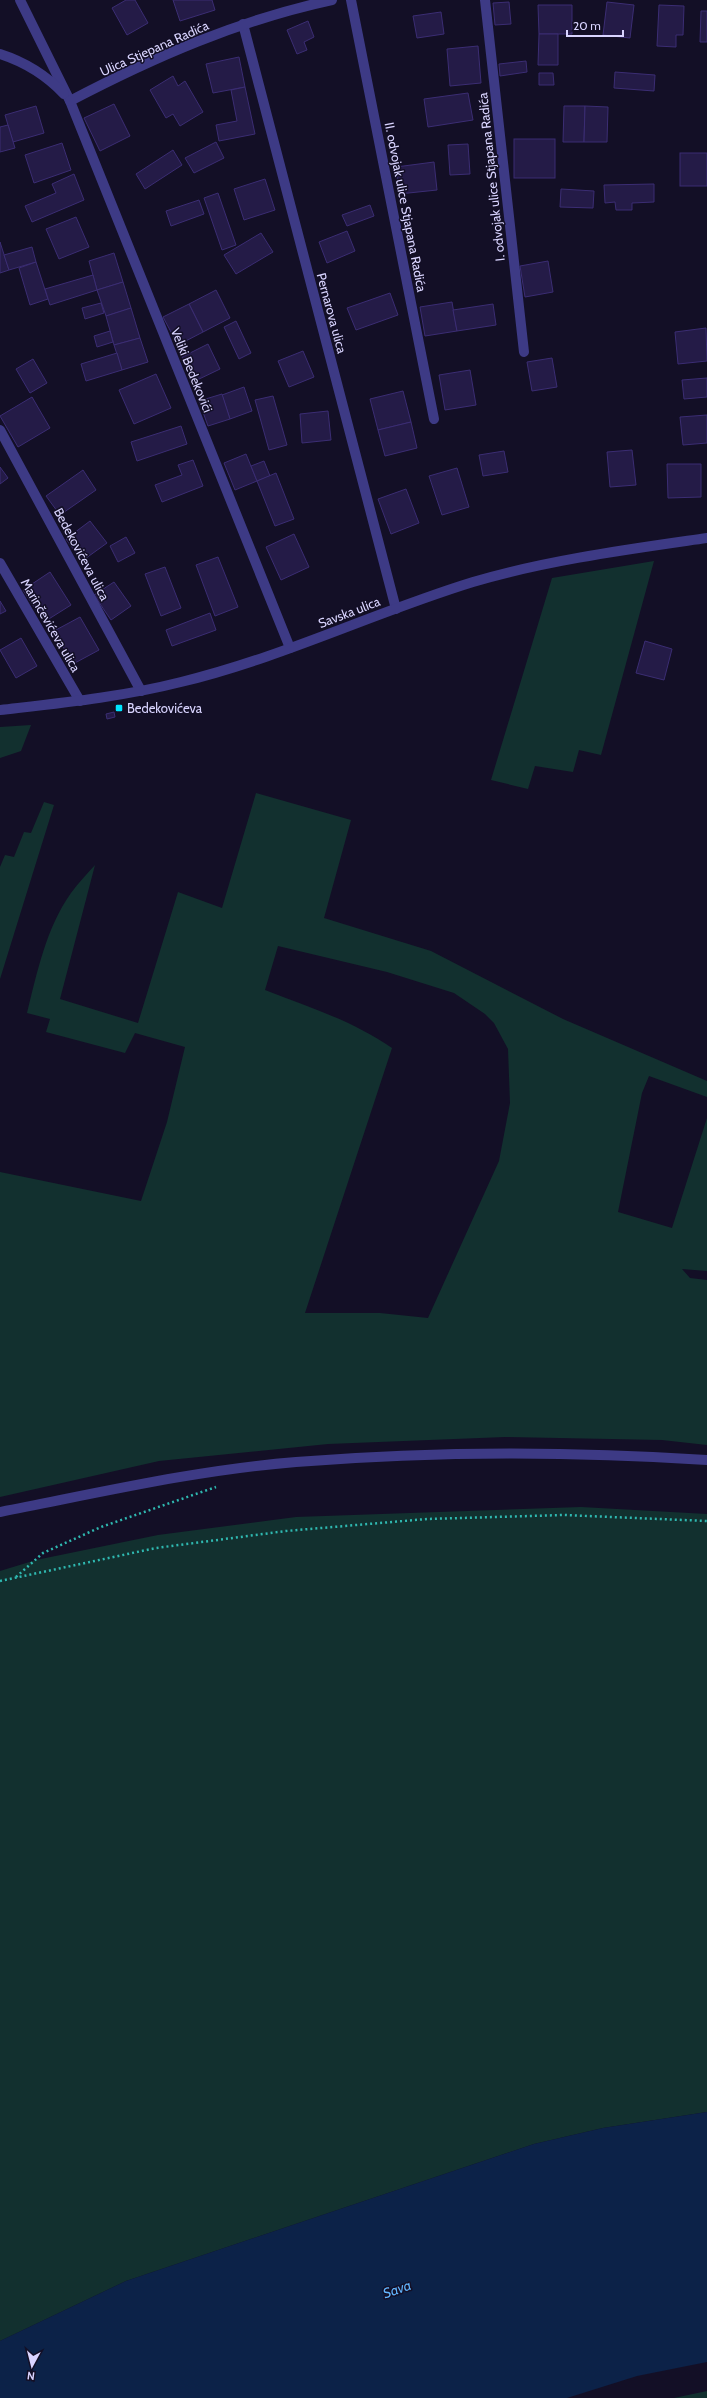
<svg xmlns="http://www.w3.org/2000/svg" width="707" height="2398" font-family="Cabin,sans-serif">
<rect width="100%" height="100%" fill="#130f26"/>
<g fill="#12302f" fill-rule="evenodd">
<polygon points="654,561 601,755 579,750 573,772 535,766 528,789 491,780 552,578"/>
<polygon points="31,725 21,751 0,758 0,727"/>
<path d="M256 793 351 820 324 918 431 951 563 1019 707 1081V1097L649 1076 642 1093 618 1212 672 1228 707 1118V1271L682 1269 690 1278 707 1280V1445L662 1440 505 1437 328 1444 159 1461 0 1497V1172L141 1201 167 1122 185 1047 135 1033 125 1053 46 1032 50 1019 27 1013C37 973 46 928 71 893 78 883 87 874 95 865L60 999 138 1023 178 892 222 908ZM278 946 387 972 454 993 485 1014 494 1023 508 1049 510 1103 499 1161 428 1318 380 1313H305L392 1048C353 1021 309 1007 265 990Z"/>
<polygon points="44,802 54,805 0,979 0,867 5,855 14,857 24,832 31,833"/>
<polygon points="581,1507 707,1514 707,2112 603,2128 534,2144 126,2281 0,2341 0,1571 36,1560 158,1535 296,1517"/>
<polygon points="707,2391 707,2398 674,2398"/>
</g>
<polygon fill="#0c2248" points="707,2112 707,2362 637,2376 567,2398 0,2398 0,2341 126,2281 534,2144 603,2128"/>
<g fill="#241b47" stroke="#3b2d73">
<polygon points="126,0 135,0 148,23 127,35 112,8"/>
<polygon points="173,0 212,0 215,10 180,21"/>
<polygon points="509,2 511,24 495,25 493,3"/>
<polygon points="607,2 634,5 630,38 603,35"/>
<polygon points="538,5 572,5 572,34 539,34"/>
<polygon points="659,5 684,6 683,35 676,35 676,47 657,46"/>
<polygon points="701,11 707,11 707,42 700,42"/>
<polygon points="441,12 444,34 417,38 413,16"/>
<polygon points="308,21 314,37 304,42 307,50 297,54 287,30"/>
<polygon points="539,34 558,34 558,65 538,65"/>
<polygon points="478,46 481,83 450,86 447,49"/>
<polygon points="239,57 245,87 213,93 206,64"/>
<polygon points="526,61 527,72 500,76 499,64"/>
<polygon points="615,72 655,75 654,91 614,88"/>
<polygon points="539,73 553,73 554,85 539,85"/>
<polygon points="173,76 178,86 185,81 203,112 180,126 173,114 166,118 150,90"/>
<polygon points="245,87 255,134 219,141 216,125 237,121 231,90"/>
<polygon points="468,93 473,120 428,127 424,99"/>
<polygon points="114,104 130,136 100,151 84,118"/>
<polygon points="36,106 44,133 13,142 5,115"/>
<polygon points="564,106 585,106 584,142 563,142"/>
<polygon points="585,106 608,107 607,142 584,142"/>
<polygon points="8,125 15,148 0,152 0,127"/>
<rect x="514" y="139" width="41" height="39"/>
<polygon points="216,142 224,158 194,173 185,158"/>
<polygon points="62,143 71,170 34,183 25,155"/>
<polygon points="468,144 470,174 450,175 448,145"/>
<polygon points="173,150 182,165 145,189 136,174"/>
<rect x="680" y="153" width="27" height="33"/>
<polygon points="434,162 437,190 399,194 396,167"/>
<polygon points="74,174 84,200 32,222 25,206 56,193 52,184"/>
<polygon points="265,179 275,210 244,220 234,189"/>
<polygon points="654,184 654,202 632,203 632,210 616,210 615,202 605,203 604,185"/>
<polygon points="561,189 594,191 593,208 560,207"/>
<polygon points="218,193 236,245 222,250 204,198"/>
<polygon points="199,200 204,214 171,226 166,211"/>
<polygon points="370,205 374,216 347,226 342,215"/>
<polygon points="76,217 89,247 59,259 46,229"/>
<polygon points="347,231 355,251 327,263 319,242"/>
<polygon points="261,233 273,252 236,274 224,255"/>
<polygon points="0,242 9,270 0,273"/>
<polygon points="32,247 36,262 9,270 4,255"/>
<polygon points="114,253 123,282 97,290 89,261"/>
<polygon points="548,261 553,292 525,297 520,266"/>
<polygon points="36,262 48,299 30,305 19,268"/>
<polygon points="93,275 97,290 50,305 45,289"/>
<polygon points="123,282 131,308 106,316 97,290"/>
<polygon points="216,290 230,318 203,332 189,304"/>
<polygon points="390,293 398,315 356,330 347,308"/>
<polygon points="452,302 457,331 425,336 420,307"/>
<polygon points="101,303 104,313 85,319 82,308"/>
<polygon points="189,304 203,332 178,345 163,317"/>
<polygon points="493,304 496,325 457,331 453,310"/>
<polygon points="131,308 140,338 114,345 106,316"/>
<polygon points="236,321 251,353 239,359 224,327"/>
<polygon points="706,328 707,361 678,364 675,332"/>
<polygon points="110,331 113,342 97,347 94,336"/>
<polygon points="140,338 148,362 122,370 114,345"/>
<polygon points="208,344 220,369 195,381 182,357"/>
<polygon points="303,351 314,377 289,387 278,361"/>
<polygon points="117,353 122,370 86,381 81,364"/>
<polygon points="552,358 557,387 532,391 527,362"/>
<polygon points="33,359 47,383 30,393 16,369"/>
<polygon points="470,370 476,405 445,410 439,375"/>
<polygon points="156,374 171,408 134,424 119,390"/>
<polygon points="707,378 707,397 684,399 682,380"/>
<polygon points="244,387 252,411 230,419 222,395"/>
<polygon points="403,391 411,422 378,430 370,399"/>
<polygon points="222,394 230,419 208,426 199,401"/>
<polygon points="273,396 287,445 269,450 255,400"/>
<polygon points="32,397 50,428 18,447 0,416"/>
<polygon points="328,411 331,440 302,443 300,414"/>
<polygon points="707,415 707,443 683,445 680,417"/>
<polygon points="411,422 417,448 385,456 378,430"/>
<polygon points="181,426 187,444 137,461 131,442"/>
<polygon points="632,450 636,485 610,487 607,452"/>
<polygon points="504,451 508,472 483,476 479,455"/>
<polygon points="246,454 257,481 235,490 224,463"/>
<polygon points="193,460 203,486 162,502 155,485 182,475 178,465"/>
<polygon points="264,461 270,476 257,481 251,466"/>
<polygon points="667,464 701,464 701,497 668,498"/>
<polygon points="0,467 8,478 0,484"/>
<polygon points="457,468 469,507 442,515 429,476"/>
<polygon points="83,470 96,490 60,515 46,496"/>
<polygon points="276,473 294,519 275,526 257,481"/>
<polygon points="406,489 419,523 391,534 378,499"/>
<polygon points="90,521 107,543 82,561 66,539"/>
<polygon points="294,534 309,567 281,580 266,547"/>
<polygon points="126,537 135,553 118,562 110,546"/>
<polygon points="218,557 238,607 215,616 196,565"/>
<polygon points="165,567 181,608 161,616 145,574"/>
<polygon points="50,572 71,605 44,622 23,590"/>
<polygon points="114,582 131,606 111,620 94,595"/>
<polygon points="0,601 6,611 0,614"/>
<polygon points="210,613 216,630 172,646 166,630"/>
<polygon points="80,617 99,650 73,664 54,631"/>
<polygon points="21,638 37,666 16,678 0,650"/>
<polygon points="645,641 672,649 664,680 636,673"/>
<polygon points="114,712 115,717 107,719 106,714"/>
</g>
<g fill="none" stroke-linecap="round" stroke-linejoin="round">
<g stroke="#2fb8b0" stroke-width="2.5" stroke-dasharray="2 3" stroke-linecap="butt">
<polyline points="16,1577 43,1553 101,1527 216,1487"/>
<polyline points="0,1581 156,1548 286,1531 427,1519 564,1515 707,1521"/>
</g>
<g stroke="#3d3a85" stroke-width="10">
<polyline points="20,0 70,101 290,648"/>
<polyline points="351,0 434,419"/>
<polyline points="485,0 524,352"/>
<polyline points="243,24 396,609"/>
<path d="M0 54C25 62 46 75 64 94"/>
<path d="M70 101C154 57 239 20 332 0"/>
<polyline points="0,430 141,691"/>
<polyline points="0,563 80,701"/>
<path d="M0 1512C98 1493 196 1470 296 1462 432 1451 571 1451 707 1460"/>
</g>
<path stroke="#3d3a85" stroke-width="10" d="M0 710C61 703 122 697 181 682 281 658 375 612 473 582 547 560 631 549 707 538"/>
</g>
<rect fill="#00e5ff" stroke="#130f26" stroke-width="1.5" x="115" y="704" width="8" height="8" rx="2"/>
<g text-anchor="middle" stroke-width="3" stroke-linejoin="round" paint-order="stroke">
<g font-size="13" fill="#d9d4ff" stroke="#130f26">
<text transform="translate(154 48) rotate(-24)" y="5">Ulica Stjepana Radića</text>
<text transform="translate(491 177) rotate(-96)" y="5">I. odvojak ulice Stjapana Radića</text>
<text transform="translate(406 207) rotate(79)" y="5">II. odvojak ulice Stjapana Radića</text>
<text transform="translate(332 313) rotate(75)" y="5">Pernarova ulica</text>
<text transform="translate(192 370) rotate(68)" y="5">Veliki Bedekovići</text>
<text transform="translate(82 554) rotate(62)" y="5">Bedekovićeva ulica</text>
<text transform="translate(349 612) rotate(-21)" y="5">Savska ulica</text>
<text transform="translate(51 625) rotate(60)" y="5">Marinčevićeva ulica</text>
</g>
<g font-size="13" fill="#d9d4ff" stroke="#130f26" text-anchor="start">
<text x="127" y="713">Bedekovićeva</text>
</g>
<g font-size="14" font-style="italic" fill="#62b6ff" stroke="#130f26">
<text transform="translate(397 2289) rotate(-19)" y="5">Sava</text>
</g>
</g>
<g transform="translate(32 2366) rotate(187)" stroke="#130f26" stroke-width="3" paint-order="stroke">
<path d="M0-3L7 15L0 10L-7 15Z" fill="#d9d4ff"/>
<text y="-6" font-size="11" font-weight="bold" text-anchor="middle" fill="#d9d4ff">N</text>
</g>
<path d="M567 30v6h56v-6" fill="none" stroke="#d9d4ff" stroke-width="2"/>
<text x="573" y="30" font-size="12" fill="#d9d4ff" stroke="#130f26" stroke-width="3" paint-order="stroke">20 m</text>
</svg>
